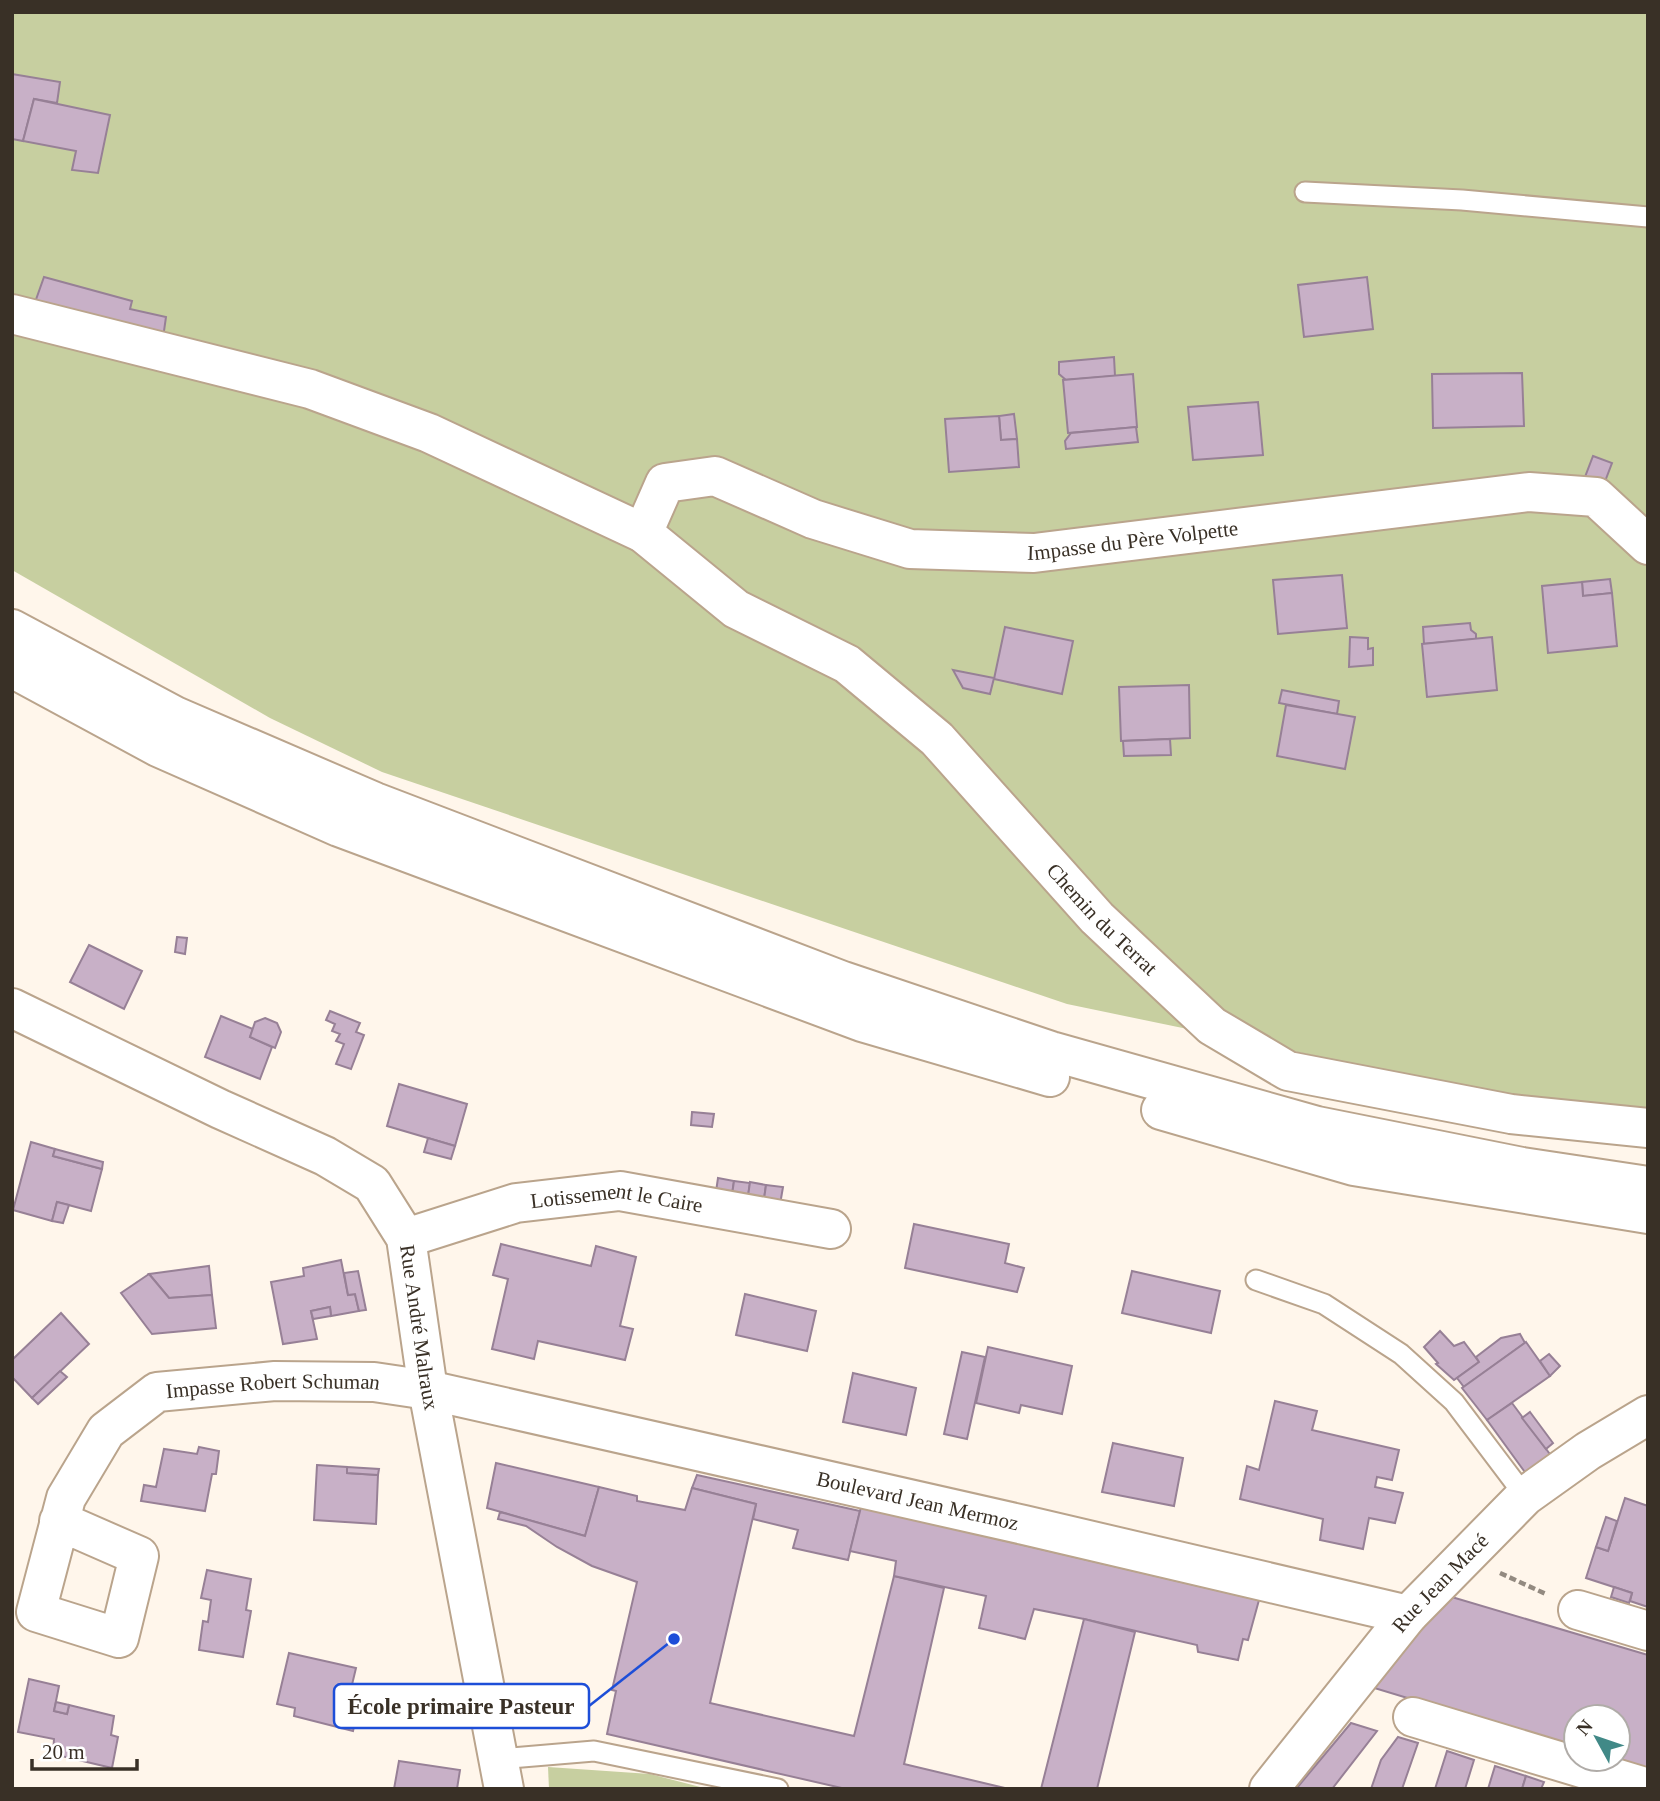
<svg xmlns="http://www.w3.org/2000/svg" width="1660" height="1801" font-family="Georgia,serif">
<rect width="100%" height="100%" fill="#fff6eb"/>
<g fill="#c7cfa0">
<polygon points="12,12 1648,12 1648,1112 1471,1088 1067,1004 382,772 270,718 12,570"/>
<polygon points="548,1767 650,1774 708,1789 549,1789"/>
</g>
<g fill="#c8b0c7" stroke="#978096" stroke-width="2">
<polygon points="12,74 60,82 57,103 34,99 23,141 12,139"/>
<polygon points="34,99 110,115 98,173 72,170 76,151 23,141"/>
<polygon points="44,277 132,301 130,309 166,317 163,338 33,308"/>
<polygon points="1367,277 1373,329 1304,337 1298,285"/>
<polygon points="1114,357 1115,376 1066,380 1059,374 1059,362"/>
<polygon points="1522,373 1524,426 1433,428 1432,374"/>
<polygon points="1133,374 1137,427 1068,433 1063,380"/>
<polygon points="1258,402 1263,455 1193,460 1188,407"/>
<polygon points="1014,414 1017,439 1001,440 999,416"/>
<polygon points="999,416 1001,440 1017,439 1019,467 949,472 945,419"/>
<polygon points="1136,427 1138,442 1066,449 1065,441 1071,433"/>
<polygon points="1593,456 1612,463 1604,484 1585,477"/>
<polygon points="1342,575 1347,628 1278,634 1273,580"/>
<polygon points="1610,579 1612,593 1583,596 1582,582"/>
<polygon points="1582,582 1583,596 1612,593 1617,646 1548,653 1542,586"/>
<polygon points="1470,623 1471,630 1476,634 1476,639 1424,644 1423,627"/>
<polygon points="1005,627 1073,641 1062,694 994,679"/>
<polygon points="1350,637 1368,638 1368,649 1373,648 1373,665 1349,667"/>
<polygon points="1492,637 1497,690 1427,697 1422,644"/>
<polygon points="953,670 994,678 990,694 963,688"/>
<polygon points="1189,685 1190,738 1121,741 1119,687"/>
<polygon points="1282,690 1339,701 1337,714 1279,703"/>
<polygon points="1286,705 1355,717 1345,769 1277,756"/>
<polygon points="1170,739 1171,755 1124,756 1123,741"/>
<polygon points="177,937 187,938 185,954 175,952"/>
<polygon points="89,945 142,971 124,1009 70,982"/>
<polygon points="330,1011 360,1023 356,1032 364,1035 351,1069 336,1064 344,1044 336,1041 340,1034 332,1031 335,1024 326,1020"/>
<polygon points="221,1016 253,1029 250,1037 272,1047 260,1079 205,1057"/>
<polygon points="265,1018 277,1023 281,1032 275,1048 250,1037 255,1022"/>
<polygon points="399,1084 467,1104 455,1146 387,1126"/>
<polygon points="692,1112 714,1114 712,1127 691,1125"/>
<polygon points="428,1138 455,1146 451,1159 424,1152"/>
<polygon points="31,1142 55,1149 53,1156 102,1169 91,1211 57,1202 52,1221 13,1210"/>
<polygon points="55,1149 103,1162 102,1169 53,1156"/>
<polygon points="718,1178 734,1181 730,1208 714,1205"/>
<polygon points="734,1181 750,1183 746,1210 730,1208"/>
<polygon points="750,1182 766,1185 762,1213 746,1210"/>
<polygon points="766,1185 783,1187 778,1216 762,1213"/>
<polygon points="57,1202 69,1205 63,1223 52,1221"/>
<polygon points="914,1224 1009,1244 1005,1263 1024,1268 1017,1292 905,1268"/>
<polygon points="501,1244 591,1266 596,1246 636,1257 620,1326 633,1329 625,1360 538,1341 534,1359 492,1349 508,1279 493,1275"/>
<polygon points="341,1260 348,1295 355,1294 359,1311 331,1316 330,1307 311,1311 317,1339 283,1344 271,1282 304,1276 303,1268"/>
<polygon points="209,1266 212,1295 169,1298 149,1274"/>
<polygon points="358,1271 366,1310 359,1311 355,1294 348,1295 344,1273"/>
<polygon points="1132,1271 1220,1291 1211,1333 1122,1313"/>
<polygon points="149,1274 169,1298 212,1295 216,1328 152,1334 121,1293"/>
<polygon points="745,1294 816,1311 807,1351 736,1335"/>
<polygon points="330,1307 331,1316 313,1319 311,1311"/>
<polygon points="61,1313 89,1344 32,1398 12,1377 12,1360"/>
<polygon points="1440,1331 1454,1346 1464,1342 1479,1362 1454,1380 1436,1364 1438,1363 1424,1347"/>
<polygon points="1520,1334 1525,1343 1464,1387 1457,1378 1479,1362 1476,1357 1501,1338"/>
<polygon points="1526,1342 1550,1376 1487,1420 1462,1388"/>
<polygon points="988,1347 1072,1366 1062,1414 1021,1405 1019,1413 976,1403"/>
<polygon points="962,1352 985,1357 967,1439 944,1434"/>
<polygon points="1549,1354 1560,1366 1550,1376 1540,1361"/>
<polygon points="60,1371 67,1377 38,1404 32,1398"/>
<polygon points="853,1373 916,1388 906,1435 843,1422"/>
<polygon points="1275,1401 1317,1411 1312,1430 1399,1450 1392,1480 1377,1477 1375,1487 1403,1493 1395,1523 1369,1518 1363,1549 1320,1540 1323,1519 1240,1499 1247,1466 1259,1470"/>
<polygon points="1512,1403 1552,1457 1527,1475 1487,1420"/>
<polygon points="1530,1412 1553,1443 1546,1449 1522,1418"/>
<polygon points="1113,1443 1183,1458 1174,1506 1102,1492"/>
<polygon points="199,1447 219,1451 216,1474 212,1474 205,1511 141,1501 144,1485 156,1487 164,1449 197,1454"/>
<polygon points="496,1463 599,1487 585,1536 487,1508"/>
<polygon points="317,1465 347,1467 347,1473 378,1475 376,1524 314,1520"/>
<polygon points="347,1467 379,1469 378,1475 347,1473"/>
<polygon points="697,1475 860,1511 848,1560 793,1548 798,1530 753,1519 756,1504 692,1488"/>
<polygon points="599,1487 637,1496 637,1501 685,1510 692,1488 756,1504 710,1703 854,1736 894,1576 944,1588 904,1764 1009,1789 846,1789 607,1734 616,1691 612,1690 637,1582 592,1566 557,1547 526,1526 498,1519 500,1512 585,1536"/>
<polygon points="1625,1498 1648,1506 1648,1607 1630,1601 1632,1593 1586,1578 1596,1547 1608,1551"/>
<polygon points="861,1507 1259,1600 1248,1640 1243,1639 1238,1660 1198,1652 1197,1645 1084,1619 1034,1609 1025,1639 979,1628 986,1596 894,1576 896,1561 850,1551"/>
<polygon points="1606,1517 1617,1521 1608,1551 1596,1547"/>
<polygon points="207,1570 251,1579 246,1610 251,1611 243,1657 199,1650 203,1621 208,1622 211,1600 201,1598"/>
<polygon points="1614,1587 1632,1593 1629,1603 1611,1597"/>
<polygon points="1445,1595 1648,1655 1647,1770 1618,1759 1618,1717 1576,1717 1576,1749 1371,1687"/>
<polygon points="1084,1619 1135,1632 1097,1789 1041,1789"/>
<polygon points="289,1653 356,1668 350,1693 361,1697 353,1731 294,1716 295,1708 277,1704"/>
<polygon points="29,1679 59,1686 54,1711 67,1714 69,1705 114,1716 111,1735 118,1737 112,1768 53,1754 54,1739 18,1732"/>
<polygon points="56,1702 69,1705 67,1714 54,1711"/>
<polygon points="1351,1723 1377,1731 1332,1789 1296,1789"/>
<polygon points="1398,1737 1418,1743 1402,1789 1371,1789 1381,1760"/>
<polygon points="1447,1751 1474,1760 1465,1789 1435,1789"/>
<polygon points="399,1761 460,1770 457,1789 394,1789"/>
<polygon points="1495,1766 1526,1776 1522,1789 1488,1789"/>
<polygon points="1526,1776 1544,1782 1541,1789 1522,1789"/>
</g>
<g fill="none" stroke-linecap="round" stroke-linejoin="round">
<g stroke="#baa48c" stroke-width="23">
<g id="service">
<polyline points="1305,192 1462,200 1648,217"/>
<polyline points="1256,1280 1324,1304 1401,1354 1454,1402 1525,1496"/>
<polyline points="499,1759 594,1751 778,1789"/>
</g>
</g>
<g stroke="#baa48c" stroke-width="42">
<g id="minor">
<path id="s1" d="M12 314 310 389 429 433 643 533 736 609 847 664 937 739 1097 918 1212 1026 1288 1071 1511 1114 1648 1128"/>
<path id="s2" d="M643 533 665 483 715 476 813 519 910 549 1034 553 1529 492 1596 497 1648 545"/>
<path id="s3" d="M12 1008 220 1109 325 1156 372 1184 406 1238 428 1390 504 1789"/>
<path id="s4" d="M406 1238 516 1203 620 1191 831 1229"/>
<path id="s5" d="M59 1521 139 1556 119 1638 36 1612 66 1498 106 1431 157 1392 275 1381 374 1382 428 1390 1024 1525 1408 1615"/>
<polyline points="1578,1610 1648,1631"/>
<polyline points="1413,1717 1648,1788"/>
</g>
</g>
<g stroke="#baa48c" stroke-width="42">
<g id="tertiary">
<path id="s6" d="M1269 1789 1408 1615 1525 1496 1588 1451 1648 1415"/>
</g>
</g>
<g stroke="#baa48c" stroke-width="42">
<g id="trunk">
<polyline points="12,629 175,716 375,802 843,981 1051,1051 1317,1126 1522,1167 1648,1186"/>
<polyline points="12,668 158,747 339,827 862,1022 1050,1077"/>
<polyline points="1161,1110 1354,1166 1648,1214"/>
</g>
</g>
<polyline stroke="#938a80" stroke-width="4.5" stroke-dasharray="7 3.5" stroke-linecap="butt" points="1500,1573 1546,1594"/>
<use href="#service" stroke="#fff" stroke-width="19"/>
<use href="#minor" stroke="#fff" stroke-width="38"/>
<use href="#tertiary" stroke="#fff" stroke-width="38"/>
<use href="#trunk" stroke="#fff" stroke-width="38"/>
</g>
<g text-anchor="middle" stroke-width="5" stroke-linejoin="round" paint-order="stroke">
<g font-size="21" fill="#393026" stroke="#fff">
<text dy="7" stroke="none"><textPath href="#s2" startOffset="537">Impasse du Père Volpette</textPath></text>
<text dy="7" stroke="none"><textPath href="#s1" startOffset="1276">Chemin du Terrat</textPath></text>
<text dy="7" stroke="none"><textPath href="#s4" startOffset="217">Lotissement le Caire</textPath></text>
<text dy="7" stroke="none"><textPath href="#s3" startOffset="555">Rue André Malraux</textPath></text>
<text dy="7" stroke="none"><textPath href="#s5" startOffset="635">Impasse Robert Schuman</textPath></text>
<text dy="7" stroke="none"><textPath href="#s5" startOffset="1293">Boulevard Jean Mermoz</textPath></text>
<text dy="7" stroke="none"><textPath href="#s6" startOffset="268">Rue Jean Macé</textPath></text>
</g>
</g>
<path fill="none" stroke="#1d4ed8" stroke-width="2.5" d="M674 1639L589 1706"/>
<circle fill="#1d4ed8" stroke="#fff" stroke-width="2.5" cx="674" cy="1639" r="7"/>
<rect fill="#fff" stroke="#1d4ed8" stroke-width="2.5" x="334" y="1684" width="255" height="44" rx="7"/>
<g font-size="23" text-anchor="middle" font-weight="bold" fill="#393026">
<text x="461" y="1714">École primaire Pasteur</text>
</g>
<rect width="1660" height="1801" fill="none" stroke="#393026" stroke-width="28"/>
<g transform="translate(1597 1738) rotate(310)"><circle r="33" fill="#ffffff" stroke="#b0aca8" stroke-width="2"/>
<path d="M0-5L12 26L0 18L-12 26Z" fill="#418987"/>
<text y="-10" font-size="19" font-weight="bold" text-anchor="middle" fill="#393026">N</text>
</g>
<path d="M32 1759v10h105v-10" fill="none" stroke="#393026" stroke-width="3.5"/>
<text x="42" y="1759" font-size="21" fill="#393026" stroke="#ffffff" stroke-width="5" paint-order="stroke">20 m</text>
</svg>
